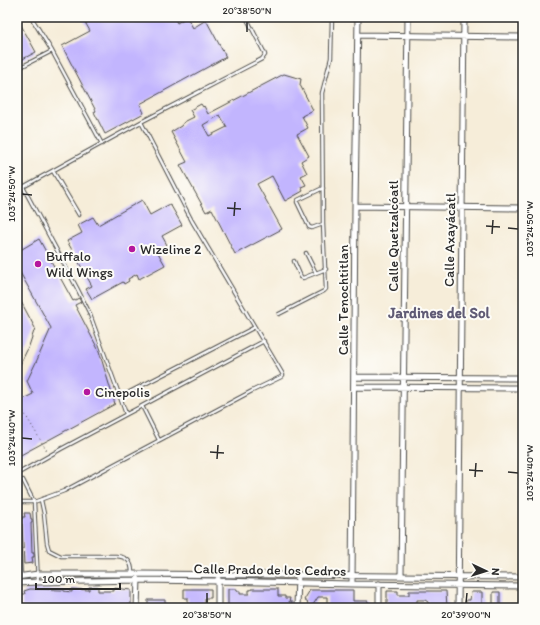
<svg xmlns="http://www.w3.org/2000/svg" width="540" height="625" font-family="Itim,sans-serif">
  <rect width="100%" height="100%" fill="#fdfcf7"/>
  <filter id="ink" filterUnits="userSpaceOnUse"><feTurbulence type="fractalNoise" baseFrequency=".025" numOctaves="2"/><feDisplacementMap in="SourceGraphic" scale="8" xChannelSelector="R" yChannelSelector="G"/><feConvolveMatrix kernelMatrix="1 2 1 2 8 2 1 2 1" color-interpolation-filters="sRGB"/></filter>
  <filter id="wash" filterUnits="userSpaceOnUse"><feTurbulence type="fractalNoise" baseFrequency=".012" numOctaves="4" result="noise"/><feDisplacementMap in="SourceGraphic" scale="16" xChannelSelector="R" yChannelSelector="G"/><feGaussianBlur stdDeviation="0.9" result="paint"/><feColorMatrix in="noise" values="0 0 0 0 0 0 0 0 0 0 0 0 0 0 0 0 0 1.4 0 .05"/><feComposite in="paint" operator="in"/></filter>
  <g filter="url(#wash)">
    <rect width="100%" height="100%" fill="#f6edd9"/>
    <g id="blocks">
      <path fill="#c2b5fe" fill-rule="evenodd" d="M82,17H174L177,23L187,17L193,28L206,20L226,57L140,104L144,113L105,134L94,112L96,111L62,46L90,31Z
        M17,18L36,52L17,62Z
        M284,74L301,79L300,85L313,110L302,116L308,128L297,134L309,156L301,161L307,173L301,176L306,185L301,187L303,191L285,201L272,176L257,184L282,229L235,254L212,209L206,212L180,165L187,162L171,132L181,126L184,122L194,117L190,110L201,104L203,107L204,106L208,114ZM220,115L227,127L209,136L203,125Z
        M142,200L150,215L170,204L182,225L162,236L167,245L157,251L165,265L139,279L137,274L128,279L129,281L124,284L123,282L92,299L86,289L92,286L67,241L82,233L78,225L93,217L98,225Z
        M39,239L73,301L79,298L81,302L75,305L99,351L115,404L17,457V402L33,394L27,381L37,360L51,328L17,267V252Z
        M17,294L35,328L29,346L17,371Z
        M24,513H30L31,519H32V523H31L32,553H34V557H32L33,563L24,564L22,524H21V519H22V517H25Z
        M89,587H98V591H114V588L131,590V605H128V608H36L22,607V594H25L24,591L30,589L64,590V591L72,592V589L89,590Z
        M184,589H211V598H205V608H188V598H184Z
        M228,589H237V591H240V594H249V590H251V589H278V596H285V598H290L289,602H292V608H279V606H257V608H249V605H240V607L236,608H228Z
        M310,590H353V601H368V608H354V606H342V608H327V597H318L313,605L320,608H309L306,606L308,603L304,600Z
        M387,591H398V595H409V591H446L447,608H428V602L425,600H417V604H411V608H387Z
        M471,592H482V608H466V600H470Z
        M493,592H500V608H493Z
        M148,600H165V603H167V608H148Z"/>
    </g>
  </g>
  <g filter="url(#ink)">
    <use href="#blocks" fill-opacity="0" stroke="#494845" stroke-width="1"/>
    <g fill="none" stroke-linecap="round" stroke-linejoin="round">
      <defs>
        <path id="lane" d="M31,17L52,51L102,144
          M246,17L264,52L265,55L262,59L141,122L23,187L77,288L89,312L120,397L255,327
          M17,69L52,51
          M53,171L79,215
          M17,175L23,187
          M323,188L298,200L297,202L309,227L312,228L323,224
          M306,253L316,273
          M294,261L301,277L303,278L326,269
          M279,314L324,291L326,289L323,224L322,93L331,58L332,17
          M120,397L126,414
          M142,406L159,440
          M17,474L61,449L264,341
          M23,480L34,502L38,582
          M41,500L44,514L47,543L49,550L61,556H116C127,557 132,561 132,573
          M17,502H34L64,491L252,391L281,377L283,375L282,373L192,221L141,122
          M18,519L21,576"/>
        <path id="street" d="M358,35L523,37
          M355,206L523,208
          M354,377L523,378
          M354,387L523,388
          M401,576L408,17
          M17,577L38,574H138L523,577
          M17,583L38,582L138,580L218,581L352,584L523,586
          M352,584L355,206L358,17
          M137,608L138,579
          M218,608V579
          M297,608L298,574
          M379,608V584
          M458,608L464,17"/>
      </defs>
      <use href="#lane" stroke="#494845" stroke-width="4.5"/>
      <use href="#street" stroke="#494845" stroke-width="7"/>
      <path stroke="#494845" stroke-width="1" stroke-dasharray="1 3" stroke-linecap="butt" d="M17,401L47,451"/>
      <use href="#lane" stroke="#fff" stroke-width="2.5"/>
      <use href="#street" stroke="#fff" stroke-width="5"/>
    </g>
  </g>
  <path fill="none" stroke="#2b2b2b" stroke-width="1.5" d="M247,32V22M22,194L32,195M227,208L241,209M234,216L235,202M486,226L500,227M508,228L518,229M492,234L493,220M22,438L32,439M210,452L224,453M217,459L218,445M469,470L483,471M508,472L518,473M475,477L476,463M207,603V593M466,603L467,593"/>
  <g fill="#b5179e" stroke="#fdfcf7" stroke-width="1.5">
    <circle cx="132" cy="249" r="4"/>
    <circle cx="38" cy="264" r="4"/>
    <circle cx="87" cy="392" r="4"/>
  </g>
  <g text-anchor="middle" dominant-baseline="central" stroke-width="4" stroke-linejoin="round" paint-order="stroke">
    <g font-size="14" fill="#2b2b2b" stroke="#fdfcf7">
      <text transform="translate(393 236) rotate(-90)">Calle Quetzalcóatl</text>
      <text transform="translate(450 240) rotate(-89)">Calle Axayácatl</text>
      <text transform="translate(343 300) rotate(-90)">Calle Tenochtitlan</text>
      <text transform="translate(270 570) rotate(1)">Calle Prado de los Cedros</text>
    </g>
    <g font-size="14" fill="#2b2b2b" stroke="#fdfcf7" text-anchor="start">
      <text x="140" y="249">Wizeline 2</text>
      <text x="46" y="256">Buffalo<tspan x="46" dy="16">Wild Wings</tspan></text>
      <text x="95" y="392">Cinepolis</text>
    </g>
    <g font-size="15" font-weight="bold" fill="#605b75" stroke="#fdfcf7">
      <text x="439" y="313">Jardines del Sol</text>
    </g>
  </g>
  <rect width="540" height="625" fill="none" stroke="#fdfcf7" stroke-width="44"/>
  <g transform="translate(486 571) rotate(94)" stroke="#fdfcf7" stroke-width="3" paint-order="stroke">
  <path d="M0-3L7 15L0 10L-7 15Z" fill="#2b2b2b"/>
  <text y="-6" font-size="11" font-weight="bold" text-anchor="middle" fill="#2b2b2b">N</text>
  </g>
  <path d="M36 583v6h84v-6" fill="none" stroke="#2b2b2b" stroke-width="2"/>
  <text x="42" y="583" font-size="12" fill="#2b2b2b" stroke="#fdfcf7" stroke-width="3" paint-order="stroke">100 m</text>
  <rect x="22" y="22" width="496" height="581" fill="none" stroke="#2b2b2b" stroke-width="1.5"/>
  <g font-size="10" text-anchor="middle" fill="#2b2b2b">
    <text x="247" y="14">20°38'50"N</text>
    <text transform="translate(11 194) rotate(-90)" y="4">103°24'50"W</text>
    <text transform="translate(529 229) rotate(-90)" y="4">103°24'50"W</text>
    <text transform="translate(11 438) rotate(-90)" y="4">103°24'40"W</text>
    <text transform="translate(529 473) rotate(-90)" y="4">103°24'40"W</text>
    <text x="207" y="618">20°38'50"N</text>
    <text x="466" y="618">20°39'00"N</text>
  </g>
</svg>
